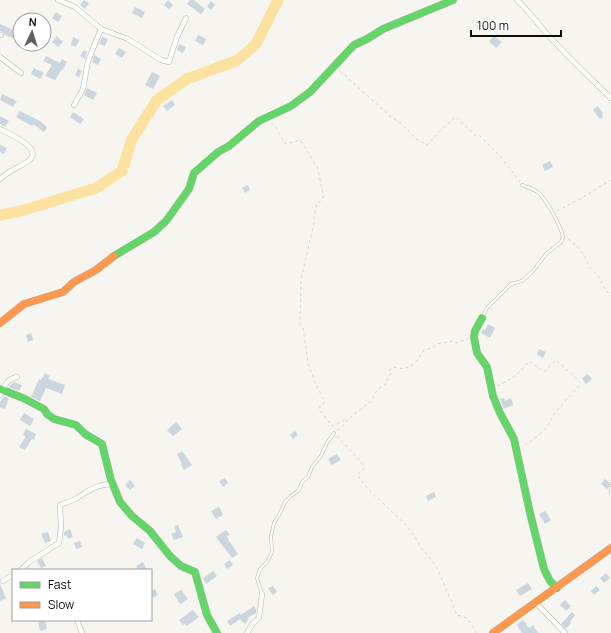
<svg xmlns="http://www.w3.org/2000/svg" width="611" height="633" font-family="Manrope,sans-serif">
  <rect width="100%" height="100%" fill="#f6f5f0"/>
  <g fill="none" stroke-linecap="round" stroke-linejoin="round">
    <path stroke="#fce2a1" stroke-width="11" d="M0,215L21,211L96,188L122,171L132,139L157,100L187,79L238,60L256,44L278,0"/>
  </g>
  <path fill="#ccd6de" d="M84,0L89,3L85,9L80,5Z
    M168,0L173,5L169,9L164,5Z
    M190,0H194L205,9L201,14L187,4Z
    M211,1L215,5L211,10L207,7Z
    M135,7L145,12L142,18L132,13Z
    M56,12L62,16L58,22L52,18Z
    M486,18L490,23L480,31L476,26Z
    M0,24L20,33L18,40L5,35L3,32L0,31Z
    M198,35L206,39L203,45L195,41Z
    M57,36L63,42L58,47L52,42Z
    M494,36L502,42L496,48L489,41Z
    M73,37L79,40L76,47L71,45Z
    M102,37L108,39L105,46L99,44Z
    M179,44L186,47L183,53L177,50Z
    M119,48L126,52L122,58L115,54Z
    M84,50L87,52L85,59L80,56Z
    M94,55L101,59L98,65L92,62Z
    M46,56L60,63L62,59L67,62L63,70L62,69L55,80L45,76L52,65L43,61Z
    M34,68L44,73L40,79L31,74Z
    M78,69L82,71L79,77L75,75Z
    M152,72L160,76L153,89L145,85Z
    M87,88L97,93L93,100L84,95Z
    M2,94L17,101L13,107L0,100Z
    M172,100L175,105L167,111L163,106Z
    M598,106L603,113L602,114L603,117L600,119L593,110Z
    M20,111L40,121L47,127L44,132L33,124L32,126L16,117Z
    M73,112L84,119L80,124L70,117Z
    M0,116L9,121L5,127L0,124Z
    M0,145L7,148L4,154L0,152Z
    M550,161L553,167L545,171L542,165Z
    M248,185L250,190L245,193L242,188Z
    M488,324L495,328L490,338L481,333L483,329L485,330Z
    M31,333L33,340L28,342L26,335Z
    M539,349L546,352L543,358L537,354Z
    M45,373L50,376L48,379L65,385L62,394L46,388L40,401L31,397L39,379L41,380Z
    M588,374L592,379L586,384L582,378Z
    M14,382L22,385L19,391L8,387Z
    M4,396L9,398L5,409L0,407V402Z
    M504,398L505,401L511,398L513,405L504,409L500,399Z
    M24,413L34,419L30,426L20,420Z
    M176,422L182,429L173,436L167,430Z
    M26,429L36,434L34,440L32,439L25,450L19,447L25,438V436L23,435Z
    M295,431L298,435L293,439L290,435Z
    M182,451L192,465L184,470L181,465L182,464L177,454Z
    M337,454L341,460L332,465L328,459Z
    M225,478L228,483L223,487L219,481Z
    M605,479L611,484L607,489L601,484Z
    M130,480L135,486L130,490L125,485Z
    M434,492L436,497L428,501L426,496Z
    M219,507L223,515L216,519L211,511Z
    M545,511L551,520L545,524L539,514Z
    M178,525L183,537L174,540L171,534L176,532L174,526Z
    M70,529L73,537L68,539L66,535L64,536V532Z
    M226,530L230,535L227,536L229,541L238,554L232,558L216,537Z
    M48,532L51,541L45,543L41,534Z
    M137,538L145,543L142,549L133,544Z
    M80,541L82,547L76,549L74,543Z
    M42,558L46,566L41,568L37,561Z
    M230,560L233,565L227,569L224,564Z
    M143,562L147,570H138L136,566Z
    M213,571L217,576L206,584L203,578Z
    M606,573L610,578L604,583L600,578Z
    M528,583L532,589L520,596L516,590Z
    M0,584L6,598L0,601Z
    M273,586L277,592L273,595L268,588Z
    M596,586L600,590L594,595L591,591Z
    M155,589L158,595L153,598L151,591Z
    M181,590L188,599L180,604L174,594Z
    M565,600L571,606L566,611L560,605Z
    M254,606L256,609V613L247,618L248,620L245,624L240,619L230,626L227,621L240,613L241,615Z
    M193,610L199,617L187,626L185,624L183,625L179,620Z
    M572,612L575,615L570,622L571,623L566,629L561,624Z
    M45,620L47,629L40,631L38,622Z
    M523,620L529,628L533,625L538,633H522L517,625Z"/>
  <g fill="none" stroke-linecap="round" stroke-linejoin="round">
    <defs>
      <path id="lane" d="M482,318L487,308L511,284L522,281L533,271L546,254L561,242L563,237C561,226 547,201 539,193C534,189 528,187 522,185
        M611,488V493
        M262,594L257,578L260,569L267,562L272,552L271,536L274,523L280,513L285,502L291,496L299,490L302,482L308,477L312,467L321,456L327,443L334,433"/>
      <path id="street" d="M58,0L75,7L101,29L128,39L161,60L169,62L177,37L186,18
        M517,0C529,11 537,23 548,35C568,57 589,77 611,98
        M0,35H1
        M0,57L21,73
        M74,105L83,89L88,61L101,29
        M0,129C9,134 47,149 27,162C17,168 8,171 0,179
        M0,395C4,386 7,379 17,377
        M21,570L29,562L59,543L61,528L60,505C65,503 70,502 75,499C89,491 96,484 113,484
        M3,581L13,575
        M536,603L565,633
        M77,620L82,633
        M247,633L253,623L259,618L262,594"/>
      <path id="fast" d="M114,256L154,232L166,221L189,189L194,173L218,152L229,146L259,121L291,106L310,92L354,45L367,39L383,29L453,0
        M482,318L475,331L474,337L477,353L487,367L493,396L500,413L514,439L530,513L544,569L550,581L557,588
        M0,389L23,398L44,409L47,414L54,419L76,425L85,434L102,444L111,480L120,502L132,516L150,531L170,556L181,566L195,572L207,615L217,633"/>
      <path id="slow" d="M0,323L24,304L63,292L74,282L96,270L114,256
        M493,633L611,548"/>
    </defs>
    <use href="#lane" stroke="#b3b2af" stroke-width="3.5"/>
    <use href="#street" stroke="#b3b2af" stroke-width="5.5"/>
    <use href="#fast" stroke="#b3b2af" stroke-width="8"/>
    <use href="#slow" stroke="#b3b2af" stroke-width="8"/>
    <path stroke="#d7d6d5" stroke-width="1" stroke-dasharray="3 3" stroke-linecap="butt" d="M340,71L390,116L403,125L416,139L427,145L442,129L456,117L476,136L479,135L500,156L520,182
      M271,123L276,127L280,136L286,144L300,140C305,147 309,154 313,161C315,164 317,166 318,169C319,174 320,180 321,185C322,193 327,198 317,203L314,218V223L301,279L300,324L303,328L308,363L316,385L325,402L321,405L319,409L332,426L347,419
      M557,211L582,198L611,180
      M568,239L577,246L584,255L590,268L599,277L603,286L611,296
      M497,386C511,380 520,373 529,361L544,372L556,360L576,378L581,384C572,393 563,403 556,412C552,416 551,421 548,425C542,434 531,441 522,447
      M337,430L341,428L348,419L371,401L378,389L387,383V380L391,374L389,371L393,367C410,372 416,363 424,350L432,348L437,344L453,341L456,343L468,339
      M337,436L362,463L364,469L357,475L368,489L407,526L415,537L421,548L428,555L437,568L457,615L467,618L477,633"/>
    <use href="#lane" stroke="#fefefd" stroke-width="2.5"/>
    <use href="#street" stroke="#fefefd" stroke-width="4.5"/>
    <use href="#fast" stroke="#63d668" stroke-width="7"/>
    <use href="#slow" stroke="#ff974d" stroke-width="7"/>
  </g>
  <rect x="12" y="569" width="140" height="52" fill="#ffffff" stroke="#9f9f9d"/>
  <rect x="20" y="582" width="20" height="6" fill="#63d668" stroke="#9f9f9d"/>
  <text x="48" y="589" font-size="12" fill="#0f0e0b">Fast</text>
  <rect x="20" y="602" width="20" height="6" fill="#ff974d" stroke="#9f9f9d"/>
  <text x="48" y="609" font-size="12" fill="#0f0e0b">Slow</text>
  <g transform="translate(32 32) rotate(4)"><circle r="19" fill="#ffffff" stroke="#9f9f9d"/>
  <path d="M0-3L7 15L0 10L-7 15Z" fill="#605f5b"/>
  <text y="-6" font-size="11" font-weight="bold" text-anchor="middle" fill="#0f0e0b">N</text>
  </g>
  <path d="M471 30v6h90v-6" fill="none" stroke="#0f0e0b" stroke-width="2"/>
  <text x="477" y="30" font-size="12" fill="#0f0e0b" stroke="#ffffff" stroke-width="3" paint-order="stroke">100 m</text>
</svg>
